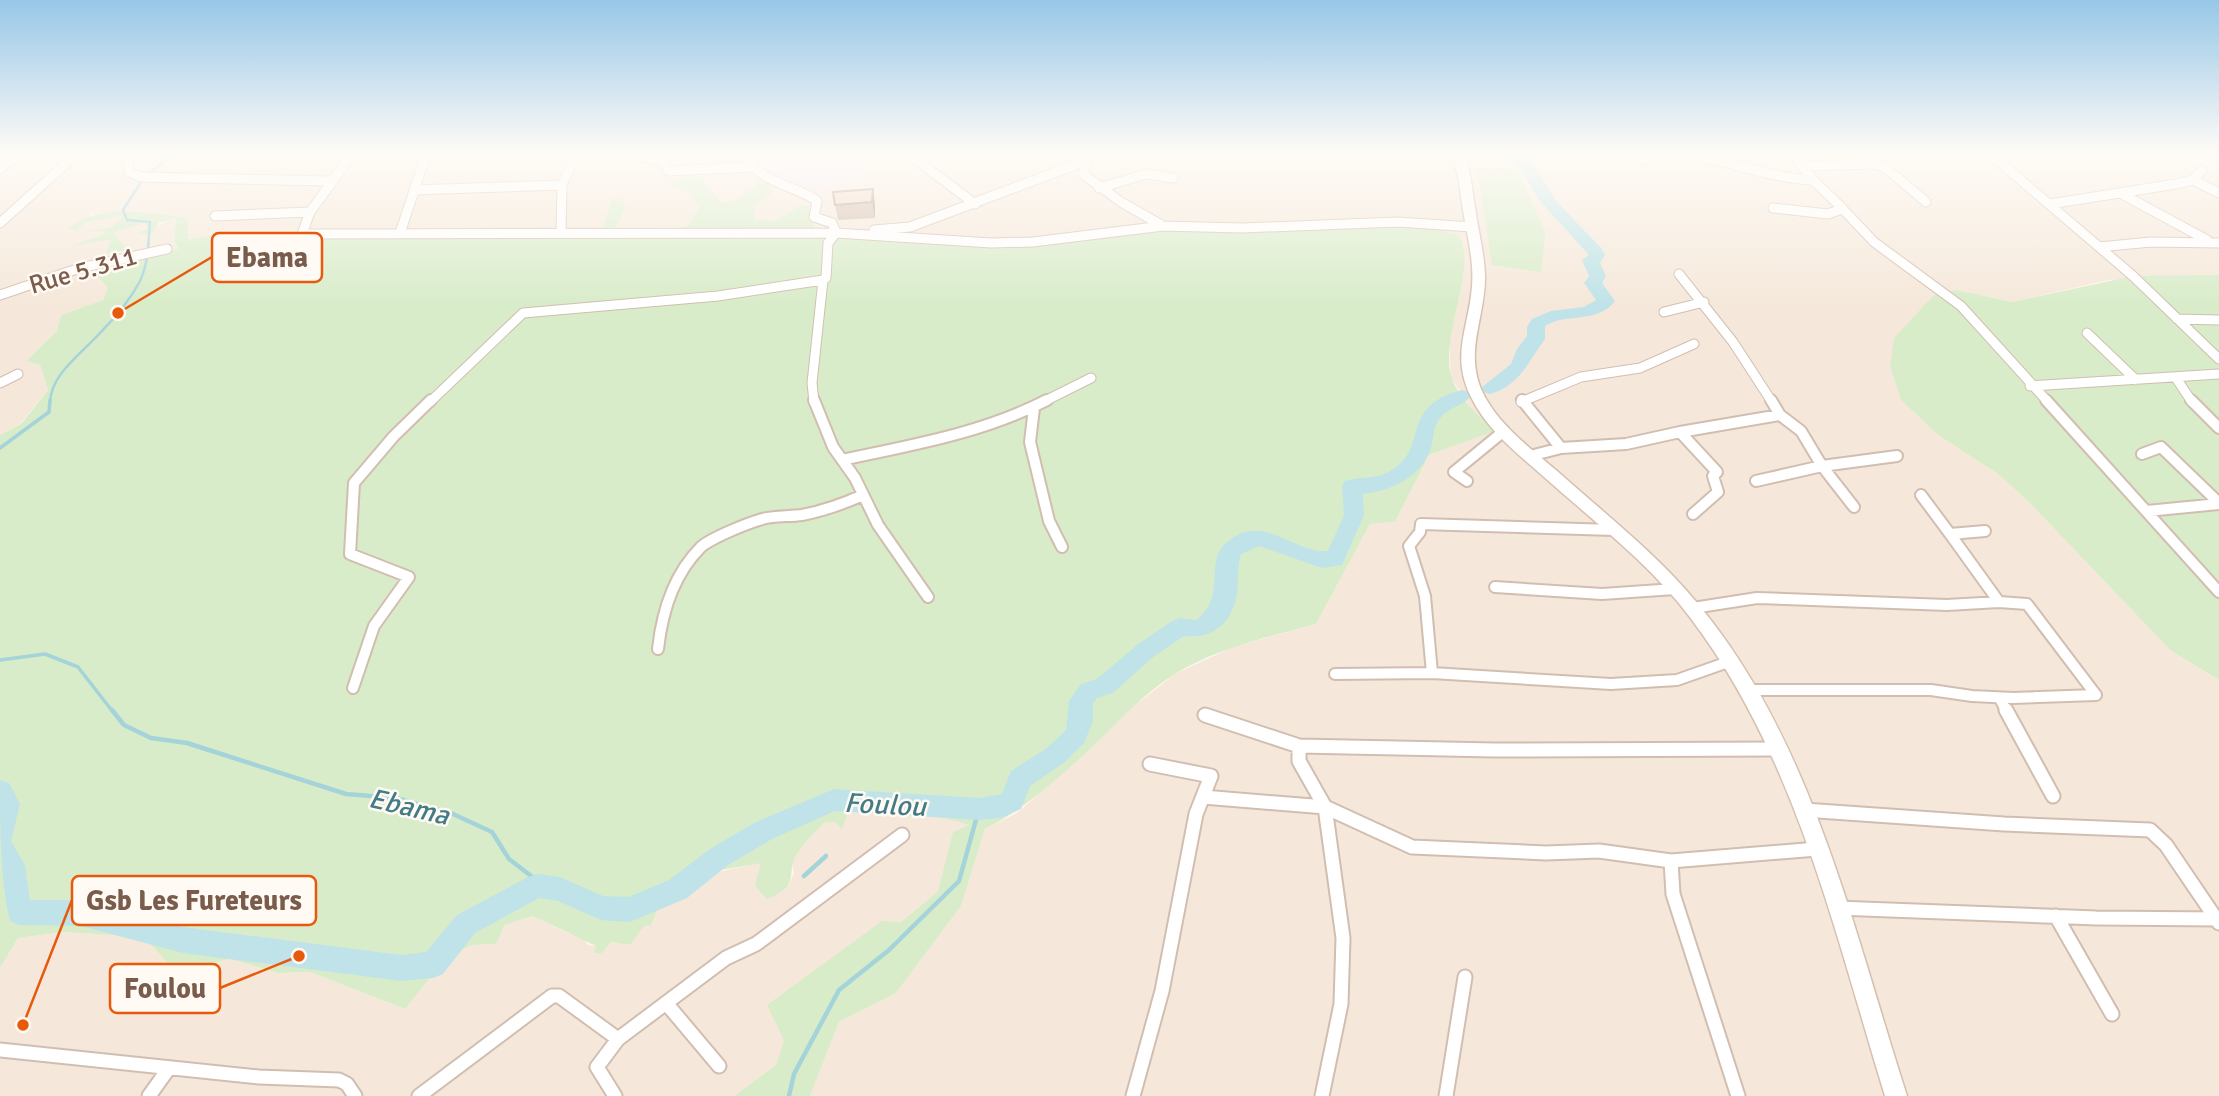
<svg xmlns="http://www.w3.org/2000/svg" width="2219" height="1096" font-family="Signika,sans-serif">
  <rect width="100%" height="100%" fill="#fdf6ec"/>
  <path fill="#f5e8da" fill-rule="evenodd" d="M0,152H125L124,170L138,169L133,167L135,158L142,152H159L158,156L193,155L195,152H2219L2196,160L2219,174V275L2108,280L2012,302L1957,290L1890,367L1901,400L1938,435L1998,474L2028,501L2170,650L2219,680V1096H810L839,1022L896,993L961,906L985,829L1017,813L1088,751L1124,714L1175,674L1233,647L1316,624L1370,524L1395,522L1429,455L1494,431L1470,407L1451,377L1449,342L1462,285L1038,243L815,230L799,206L776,222L753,220L754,205L773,195L756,184L739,201L722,204L700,177L692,194L699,207L690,224L675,231L614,228L612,201L603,228L595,230L466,238L215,235L187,239L176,217L174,241L178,250L121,259L103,300L61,315L57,331L26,361L40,365L48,390L21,423L0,435ZM121,212L175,217H176L138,234L149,227L145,223L114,233L122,253L106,254L112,240L78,244L106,234V231H96L111,227L121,218L119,215H111L85,224L90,214Z
    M850,807L893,808L909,817L925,813L970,825L946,866L938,891L901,922L784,1040L776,1065L734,1096H0V968L18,938L64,932L144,937L175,971L230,959L278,973L310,972L405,1009L448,956L472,945L496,944L505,925L534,916L567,933L582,937L588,945L597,946L594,953H602L611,942L630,945L644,925H651L657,911L701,876L762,862L778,895L789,884L794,873L792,863L798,851L824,823L835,822L841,828Z"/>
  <path fill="#f3e8fa" d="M781,152H859L866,177L800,190L755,173Z"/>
  <path fill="#d8ecc9" d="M1477,168L1518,169L1545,232L1541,272L1492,265Z
    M688,173L700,177L722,203C746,200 744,191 762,181L769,182L773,195L754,205V220L776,221L799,206H808L815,230L1038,243L1166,230L1416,225L1458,235C1479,266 1440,335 1451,375C1457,397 1479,416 1495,431L1429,455L1395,522L1370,524L1316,624C1269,637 1217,648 1175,674C1141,695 1116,725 1087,752C1055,781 1024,809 985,829L961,906L896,993L839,1022L810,1096H734L776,1065L784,1040L767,1005L882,921L901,922L938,891L953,832L969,825L925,813L909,817L893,808L850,807L842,829L835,822L824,823C816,832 805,842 798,852C784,872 803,886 767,899L755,886L761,863L703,873L657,911L651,925L644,926L630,945L611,942L602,953H594L596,946L533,916L505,925L496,944L472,945L448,956L405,1009L310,972L278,973L230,959L175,971L144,937L64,932L18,938L0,968V435L22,423L48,390L40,365L26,361L57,331L61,315L103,300L108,288L96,274C116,253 152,256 178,249L174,241L176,218L158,223L153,234H136L148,228L145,223L114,233L127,250L106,254L111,240L74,245L105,234L106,231L87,232L111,227L121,218L120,215L85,223L77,230L68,229C98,201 150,214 188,218V239L215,235L466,238L595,230L603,228L612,200L621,199L626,207L615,228L675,231L690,224L699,207L691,194L670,184Z
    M2219,275V680L2170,650L2028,501L1998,474L1938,435L1901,400L1890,367L1894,338L1934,295L1957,290L2012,302L2133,276Z"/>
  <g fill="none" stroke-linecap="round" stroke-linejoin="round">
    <path stroke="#a5d3da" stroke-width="2.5" d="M148,174L177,152
      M50,402C51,374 82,353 100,333C115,318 130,300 140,281C149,262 148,242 150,222L127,220L123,210L143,179"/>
    <path stroke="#a5d3da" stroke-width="3.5" d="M0,448L49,412L50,400
      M0,660L45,654L78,667L113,712"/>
    <path stroke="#a5d3da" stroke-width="4.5" d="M112,710L124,725L151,738L187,743L346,794L396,798L453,814L492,832L509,859L535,879L537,886
      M804,876L826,856
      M789,1096L794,1074L839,990L889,950L959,881L979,809"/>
    <path fill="#bfe3e8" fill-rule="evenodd" d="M1514,152H1529L1528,155L1556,201L1601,248L1605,255L1600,263L1606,276L1602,283L1615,301C1596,325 1567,312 1545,326V339C1529,360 1520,386 1490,394L1483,392L1481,388L1511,364L1517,349L1527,336V327L1532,319L1551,311L1584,307L1596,300L1584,283L1589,276L1582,260L1589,255L1540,201L1512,155Z
      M1462,390L1469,392L1471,396C1465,405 1449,407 1441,417C1431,428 1435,441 1429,453C1418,479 1389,491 1363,494L1364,515L1342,565L1322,568L1259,546L1241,554C1236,570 1240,588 1235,603C1227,628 1208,639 1184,636L1153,657L1113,693L1097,698L1093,704V721L1084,743L1065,762L1030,786L1021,809L1001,818L979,820L835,811L772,839L728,865L687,898L630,922L601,920L558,901L539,898L475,933L443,974L433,978L401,981L183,953L81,926L19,925L10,921C0,880 0,824 0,780L9,783L20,804L11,841L25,865L30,900H81L183,927L401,955L426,952L457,915L528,877L537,874L560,877L603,896L629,897L669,880L710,849L754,823L834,789L979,798L1002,794L1011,771L1047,748L1066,730L1069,701L1081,684L1097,679L1137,645L1172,621L1180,618L1196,620C1227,599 1204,562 1226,543C1262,510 1293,554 1328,551L1344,515L1342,486L1345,481C1361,476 1376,480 1392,470C1430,446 1398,407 1462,390Z"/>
    <defs>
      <path id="street-far2" d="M127,152L129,172L140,177L331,181
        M354,152L310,212L302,234L836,233L991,243L1033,242L1163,226L1242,228L1398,222L1472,227
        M519,152L534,156L576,155
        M632,152L629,155L662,160L669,171L752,167
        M750,152C750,182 797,185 817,201L814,217L832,223L836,233
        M906,152L975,204
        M1988,152L2133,276L2219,359
        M427,153L454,152
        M1088,160L1083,174L1121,202L1163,226
        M1642,160C1650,158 1660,153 1668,153C1718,155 1764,178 1813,180
        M1803,166L1874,164L1886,168L1926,202
        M0,169L22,152
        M2193,180L2219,193
        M1099,188L1146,174L1173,178
        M414,190L562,185
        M2120,193L2207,240
        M2050,204L2176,184L2193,180L2202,170
        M1839,205L1874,242L1961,306L2048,402
        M1773,208L1828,214L1839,210V205L1813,180L1792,152
        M215,216L310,212
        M0,223L79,152
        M874,230L910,227L1088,160
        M400,233L427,152
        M561,233L562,185L577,152
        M2099,247L2151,242L2219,243
        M1679,274L1733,342L1772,402
        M0,295L80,268L167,249
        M1664,312L1704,302
        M2177,319L2219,320
        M2087,333L2136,380
        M2176,378L2192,402
        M0,383L18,374
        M2030,386L2219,374
        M430,402L523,313L718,296L823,280
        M814,402L812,383L823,280L826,278L828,243L836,233
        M1043,402L1091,378
        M1521,402L1581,377L1640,368L1694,344"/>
      <path id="street-far1" d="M814,400L833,447L855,478L878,525L928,597
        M1522,400L1561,448
        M2046,400L2219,592
        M2191,400L2219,428
        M1034,408L1030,442L1049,521L1062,547
        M1780,415L1801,431L1822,466L1854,507
        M1680,432L1780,415L1771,400
        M2142,454L2161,447L2219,503
        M1530,456L1561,448L1626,444L1680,432L1717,472L1713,476L1718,492L1693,514
        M842,460C912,445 983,433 1047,400
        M1467,481L1454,472L1504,431
        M1756,481L1822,466L1897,456
        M1921,495L1950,534
        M2147,511L2219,504
        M1985,531L1950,534L1999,602
        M1495,587L1602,594L1675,589
        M1693,608L1757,598L1947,605L1999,602L2027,604L2096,695
        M658,649C662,612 674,574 701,547C711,538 746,524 759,520C772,515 788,517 802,515C823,511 843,504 863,495
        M1432,673L1425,596L1409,546L1420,532L1421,524L1614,530
        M1335,674L1432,673L1611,684L1677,680L1731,661
        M353,688L374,626L409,577L350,554L354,483L394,436L431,400
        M1750,690H1931L1972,696L2013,698L2096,695
        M2000,699L2007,712"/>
      <path id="street" d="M2006,710L2053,796
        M1205,715L1299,746L1494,750L1778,749
        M1299,746V761L1325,807L1343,938L1341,1004L1322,1096
        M1203,797L1325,807L1412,847L1546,853L1599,851L1671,861L1817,849
        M1804,810L2004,824L2150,830L2166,845L2219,923
        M1671,861L1673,894L1738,1096
        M1837,908L2096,918L2219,919
        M2056,916L2112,1014
        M666,1003L719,1066
        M0,1050L259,1077L339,1080L347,1084L355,1096
        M149,1096L169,1068
        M419,1096L552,996H559L618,1039
        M615,1096L597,1067L618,1039L726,958L756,944L902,835
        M1133,1096L1162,991L1196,814L1211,776L1150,764
        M1446,1096L1465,977"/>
      <path id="secondary" d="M1450,152H1462L1468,166C1472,182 1473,198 1476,214C1479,235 1485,256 1485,278C1485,317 1465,350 1481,389C1496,423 1529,447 1557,471C1605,514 1657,554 1698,604C1813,742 1853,929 1907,1096H1885C1834,931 1796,756 1689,616C1649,563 1593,521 1544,477C1517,453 1487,430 1471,397C1450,355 1469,328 1472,286C1474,262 1468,239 1464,216C1460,194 1460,173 1450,152Z"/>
    </defs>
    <use href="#street-far2" stroke="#d1beb0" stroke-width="11"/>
    <use href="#street-far1" stroke="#d1beb0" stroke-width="14"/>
    <use href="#street" stroke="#d1beb0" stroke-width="17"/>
    <use href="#secondary" stroke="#d6c0b0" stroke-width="3"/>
    <use href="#street-far2" stroke="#fff" stroke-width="9"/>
    <use href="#street-far1" stroke="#fff" stroke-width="10"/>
    <use href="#street" stroke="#fff" stroke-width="13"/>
    <use href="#secondary" fill="#fff" fill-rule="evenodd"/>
  </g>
  <path fill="#d1b7a8" d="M873,189L875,205V218L838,220L833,192Z"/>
  <path fill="#aa9588" d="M873,189L875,205V218L872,202Z"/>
  <path fill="#f3d5c3" stroke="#aa9588" stroke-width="2" d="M873,189L872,202L835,205L833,192Z"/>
  <linearGradient id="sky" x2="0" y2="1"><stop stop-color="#97c7e8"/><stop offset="0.5" stop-color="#fefbf6"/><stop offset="1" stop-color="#fefbf6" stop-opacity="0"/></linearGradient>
  <rect width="2219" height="306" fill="url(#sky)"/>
  <g text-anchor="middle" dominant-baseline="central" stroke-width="5" stroke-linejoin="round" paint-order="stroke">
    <g font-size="26" fill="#7a5c4d" stroke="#fffaf3">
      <text transform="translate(83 271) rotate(-16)">Rue 5.311</text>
    </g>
    <g font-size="28" font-style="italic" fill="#437c86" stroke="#fffaf3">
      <text transform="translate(885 805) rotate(3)">Foulou</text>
      <text transform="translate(409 807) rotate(13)">Ebama</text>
    </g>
  </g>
  <path fill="none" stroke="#e8590c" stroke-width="2.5" d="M118 313L212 257M23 1025L72 900M299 956L220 988"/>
  <g fill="#e8590c" stroke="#fffaf3" stroke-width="2.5">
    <circle cx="118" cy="313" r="7"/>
    <circle cx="23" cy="1025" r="7"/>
    <circle cx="299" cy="956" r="7"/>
  </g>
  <g fill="#fffaf3" stroke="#e8590c" stroke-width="2.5">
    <rect x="212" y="233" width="110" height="49" rx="7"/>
    <rect x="72" y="876" width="244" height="49" rx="7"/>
    <rect x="110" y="964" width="110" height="49" rx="7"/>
  </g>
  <g font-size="28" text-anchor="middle" font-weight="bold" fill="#7a5c4d">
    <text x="267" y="267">Ebama</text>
    <text x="194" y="910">Gsb Les Fureteurs</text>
    <text x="165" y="998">Foulou</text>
  </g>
</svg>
